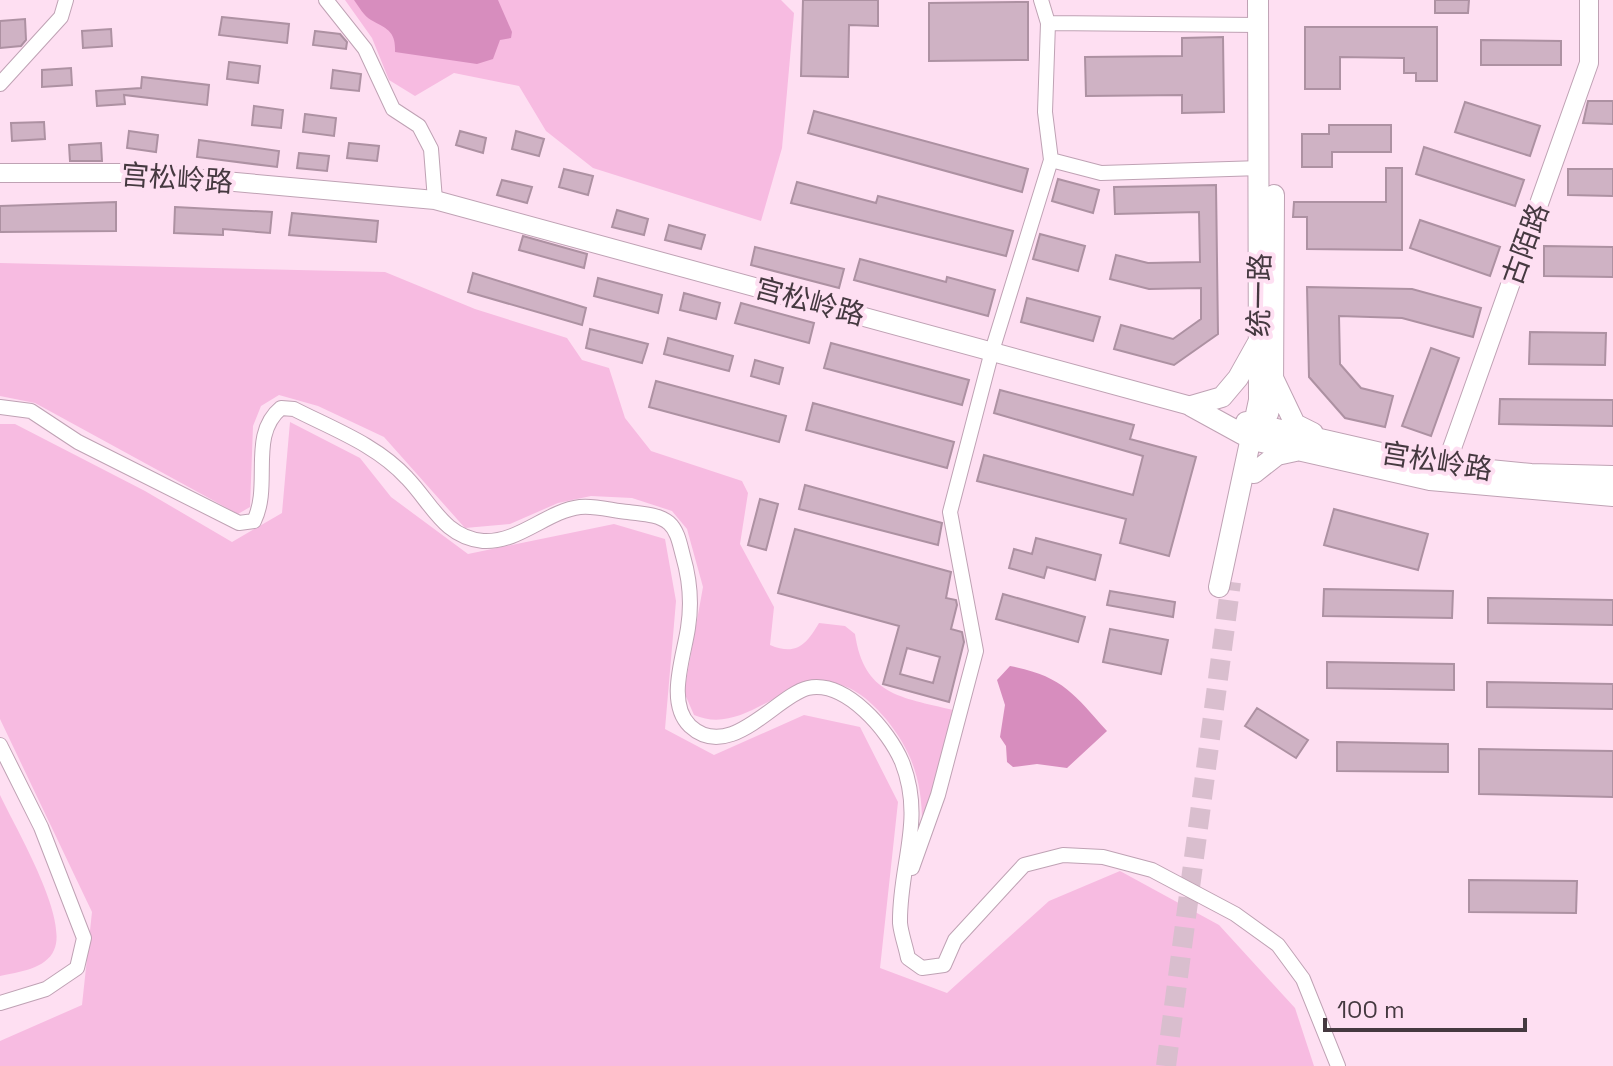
<svg xmlns="http://www.w3.org/2000/svg" width="1613" height="1066" font-family="'Space Grotesk','Noto Sans SC',sans-serif">
  <rect width="100%" height="100%" fill="#fedff2"/>
  <path fill="#f7bbe1" d="M345,0H781L794,13L782,148L761,221L593,168L546,131L519,86L454,73L415,96L389,80L372,38Z
    M0,263L385,272L475,309L567,338L582,360L609,368L625,418L651,451L742,481L748,493L740,544L774,607L770,645C796,656 806,645 819,623L845,626L855,634C864,695 900,697 953,710L922,832C923,786 915,755 886,719C808,625 761,744 694,715L684,692L703,587L687,529L672,511L632,498L591,496L558,503L510,524L465,528L384,437L318,406L279,395L261,406L253,426L250,507L238,514L35,403L0,396Z
    M290,422L360,458L391,497L468,554L614,524L665,539L676,601L665,729L714,755L804,715L860,727L898,802L880,968L947,993L1049,901L1120,871L1219,925L1295,1008L1314,1066H0V1041L82,1005L92,912L0,719V424H15L145,491L232,542L282,513Z
    M0,795C15,827 69,918 54,950C46,969 18,972 0,976Z"/>
  <path fill="#d78dbe" d="M354,0H498L512,32L511,38L500,40L493,59L477,64L395,52C396,31 387,29 371,20C364,16 359,7 354,0Z
    M1010,666C1062,676 1073,693 1107,731L1067,768L1037,764L1013,767L1007,762L1006,746L1000,737L1005,705L997,680Z"/>
  <path fill="#cfb2c4" stroke="#ad91a2" stroke-width="2" fill-rule="evenodd" d="M803,0H878V26L849,25L848,77L801,76Z
    M1435,0H1469L1468,13H1435Z
    M1028,2V60L929,61V3Z
    M222,17L289,24L287,43L219,35Z
    M25,19L26,40L21,46L0,48V21Z
    M1305,27H1437V81H1416V73H1404V58L1340,57V89H1305Z
    M111,29L112,46L83,48L82,31Z
    M315,31L340,34L347,42L346,49L313,45Z
    M1223,37L1224,112L1182,113V95L1086,96L1085,57L1182,56V38Z
    M1481,40L1561,41V65H1481Z
    M229,62L260,66L258,83L227,79Z
    M71,68L72,85L42,87V70Z
    M333,70L361,74L359,91L331,88Z
    M142,77L209,85L207,105L124,95L125,104L97,106L96,91L141,88Z
    M1588,101H1613V124L1583,123Z
    M1465,102L1540,126L1530,156L1455,132Z
    M254,106L283,110L281,128L252,125Z
    M814,111L1028,169L1022,192L808,133Z
    M305,114L336,118L334,136L303,132Z
    M44,122L45,139L12,141L11,123Z
    M1329,125H1391V152H1332V167H1302V134H1329Z
    M129,131L158,135L156,152L127,148Z
    M460,131L486,138L483,153L456,145Z
    M516,131L544,139L539,156L512,149Z
    M199,140L279,151L277,167L197,157Z
    M101,143L102,161H70L69,145Z
    M349,143L379,146L377,161L347,158Z
    M1424,147L1524,180L1515,206L1416,174Z
    M299,153L329,156L327,171L297,168Z
    M1386,168H1402V250L1307,249V217H1293L1294,202H1386Z
    M564,169L593,176L588,195L559,187Z
    M1568,169H1613V196L1568,195Z
    M1058,179L1099,190L1093,213L1052,201Z
    M502,180L532,187L527,203L497,195Z
    M797,182L876,203L878,196L1013,231L1006,256L791,203Z
    M1216,185L1218,334L1174,365L1114,349L1121,325L1173,339L1201,319V288L1149,289L1110,279L1116,255L1148,263L1200,262L1199,212L1115,214L1114,187Z
    M116,202V231L0,232V206Z
    M175,207L272,212L270,233L223,229V235L174,233Z
    M617,210L648,219L644,235L612,227Z
    M292,213L378,221L376,242L289,235Z
    M1420,220L1500,247L1490,276L1410,248Z
    M669,225L705,235L701,249L665,240Z
    M1040,234L1085,246L1078,271L1033,259Z
    M523,236L587,254L584,268L519,250Z
    M1544,246L1613,247V277L1544,276Z
    M755,247L844,269L839,288L751,265Z
    M860,259L946,282L947,277L995,290L988,316L854,280Z
    M473,273L586,308L582,325L468,292Z
    M598,278L662,295L658,313L594,296Z
    M1307,287L1412,289L1481,308L1473,337L1402,318L1339,316L1340,364L1361,388L1393,396L1385,427L1345,418L1309,377Z
    M684,293L720,303L716,319L680,310Z
    M1027,298L1100,317L1093,341L1021,322Z
    M741,303L814,323L809,343L735,323Z
    M590,329L648,344L642,363L586,348Z
    M1530,332L1606,333L1605,365L1529,364Z
    M668,338L733,356L729,371L664,354Z
    M831,343L969,380L962,405L824,368Z
    M1431,348L1459,358L1431,436L1402,426Z
    M755,360L783,368L779,384L751,376Z
    M656,381L786,416L779,442L649,407Z
    M1000,390L1134,425L1130,439L1196,457L1169,556L1120,543L1126,519L977,481L984,455L1133,495L1143,456L994,413Z
    M1500,399L1613,400V426L1499,424Z
    M813,403L954,442L947,468L806,430Z
    M805,485L942,523L938,545L799,509Z
    M760,499L778,504L766,550L748,545Z
    M1334,509L1428,534L1418,570L1324,545Z
    M795,529L951,572L946,598L956,600L957,605L951,629L962,632L964,642L949,702L883,684L899,626L778,593ZM907,648L940,657L933,683L900,674Z
    M1036,538L1101,555L1095,580L1047,567L1044,578L1009,568L1014,549L1032,554Z
    M1324,589L1453,591L1452,618L1323,616Z
    M1110,591L1175,602L1173,617L1107,605Z
    M1003,594L1085,617L1078,642L996,619Z
    M1488,598L1613,600V625L1488,623Z
    M1110,629L1168,640L1161,674L1103,662Z
    M1327,662L1454,664V690L1327,688Z
    M1487,682L1613,684V709L1487,707Z
    M1257,708L1308,740L1296,758L1245,726Z
    M1337,742L1448,744V772L1337,771Z
    M1479,749L1613,751V797L1479,794Z
    M1469,880L1577,881L1576,913L1469,912Z"/>
  <g fill="none" stroke-linecap="round" stroke-linejoin="round">
    <path stroke="#d9bece" stroke-width="20" stroke-dasharray="20 10" stroke-linecap="butt" d="M1166,1066L1231,582"/>
    <defs>
      <path id="minor" d="M326,0L365,49L393,109L419,126L431,149L435,200
        M1048,23L1258,25
        M0,84L61,17L66,0
        M1051,160L1101,173L1261,168
        M0,407L31,411L78,442L239,523L254,521C272,485 248,435 281,408L294,409C333,429 377,445 407,478C432,504 444,537 483,541C519,543 547,511 580,507C594,505 614,511 628,512C641,514 658,514 669,523C678,531 680,545 683,556C690,580 692,603 688,628C684,656 666,703 690,726C730,763 777,695 808,688C846,680 889,731 902,762C925,820 899,865 900,923C901,934 906,947 908,958L922,968L944,965L955,940L1024,865L1063,855L1103,857L1152,870L1235,914L1278,945L1303,979L1338,1066
        M0,745L41,827L84,938L77,968L46,989L0,1003
        M912,868L938,795L976,651L950,512L992,351L1051,160L1045,112L1048,23L1041,0"/>
      <path id="tertiary" d="M0,173H135L435,200L1191,406
        M1450,476L1447,467L1451,451L1589,63V0"/>
      <path id="secondary" d="M1274,380L1295,424L1313,433
        M1191,406L1253,440L1430,480L1613,496
        M1191,406L1222,397L1238,378L1257,344
        M1268,414L1273,392L1274,195
        M1246,422L1429,464L1531,474L1613,476
        M1254,473L1277,455L1300,450
        M1219,587L1259,400L1258,0"/>
    </defs>
    <use href="#minor" stroke="#bfa2b4" stroke-width="16"/>
    <use href="#tertiary" stroke="#bfa2b4" stroke-width="20"/>
    <use href="#secondary" stroke="#bfa2b4" stroke-width="22"/>
    <use href="#minor" stroke="#fff" stroke-width="14"/>
    <use href="#tertiary" stroke="#fff" stroke-width="18"/>
    <use href="#secondary" stroke="#fff" stroke-width="20"/>
  </g>
  <g text-anchor="middle" dominant-baseline="central" stroke-width="8" stroke-linejoin="round" paint-order="stroke">
    <g font-size="28" fill="#453940" stroke="#fedff2">
      <text transform="translate(177 178) rotate(4)">宫松岭路</text>
      <text transform="translate(1525 244) rotate(-70)">古陌路</text>
      <text transform="translate(1259 295) rotate(-89)">统一路</text>
      <text transform="translate(810 301) rotate(15)">宫松岭路</text>
      <text transform="translate(1437 461) rotate(9)">宫松岭路</text>
    </g>
  </g>
  <path d="M1325 1018v12h200v-12" fill="none" stroke="#453940" stroke-width="4"/>
  <text x="1337" y="1018" font-size="24" fill="#453940" stroke="#fedff2" stroke-width="6" paint-order="stroke">100 m</text>
</svg>
